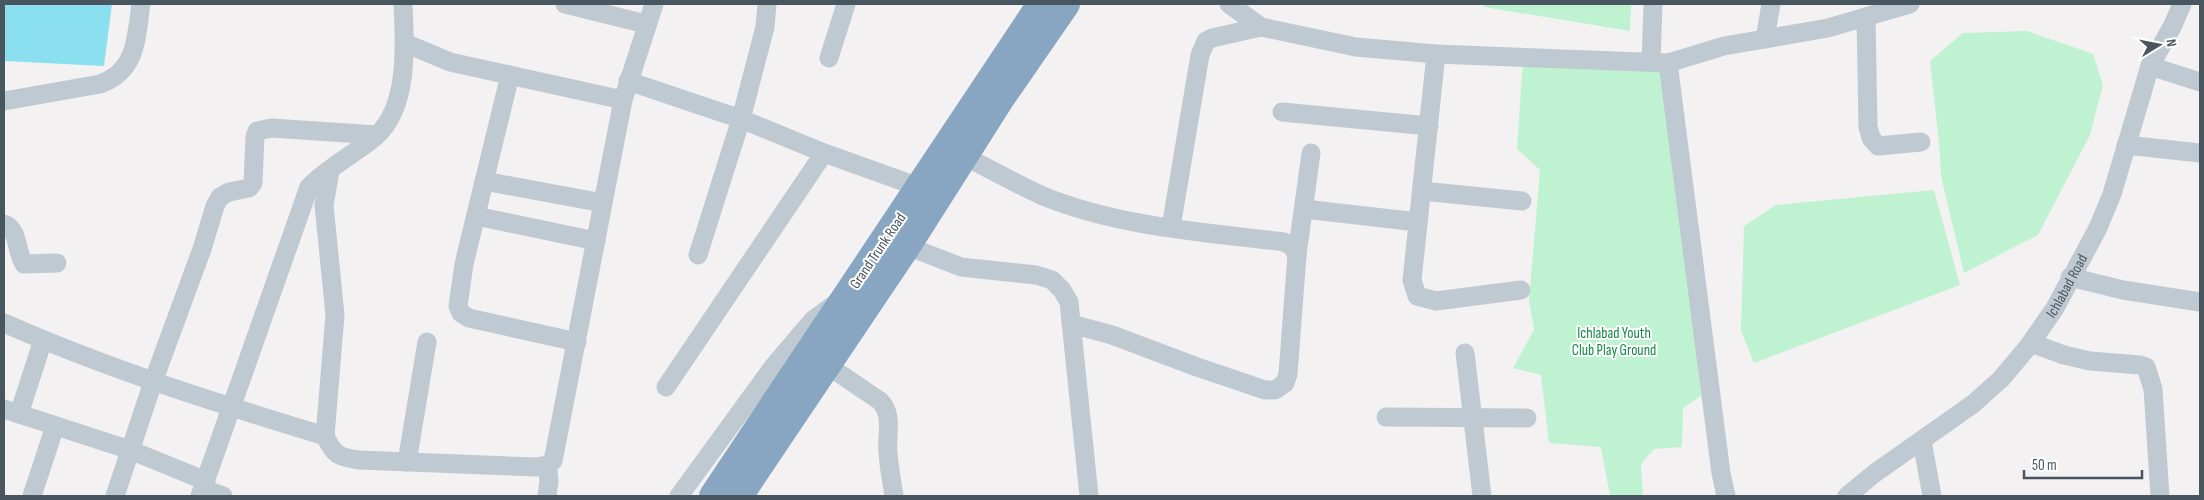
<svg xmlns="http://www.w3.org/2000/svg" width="2204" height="500" font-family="'Sofia Sans Condensed',sans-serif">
  <rect width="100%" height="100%" fill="#f4f1f2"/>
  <path fill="#bff2d1" d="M1484,4H1631L1630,31L1484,7Z
    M2027,31L2093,54L2103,85L2090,135L2038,235L1964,273L1941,176L1939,143L1930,61L1963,33Z
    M1523,59L1668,63L1701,396L1683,408L1682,447L1654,449L1641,464L1643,496H1610L1601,447L1549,443L1541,375L1513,368L1534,330L1529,300L1540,170L1517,149Z
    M1934,190L1960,285L1754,363L1741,331L1744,226L1776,205Z"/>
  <path fill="#8be0f0" d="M4,4H112L104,66L4,61Z"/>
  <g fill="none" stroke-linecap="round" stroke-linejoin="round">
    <g stroke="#bfc9d1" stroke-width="19">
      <path d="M565,4L646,24"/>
      <path d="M1229,4L1261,27L1356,47L1436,54L1668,63L1721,473L1726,496"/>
      <path d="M1866,17L1868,127L1871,138L1878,146L1921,142"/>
      <path d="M1765,39L1771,4"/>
      <path d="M405,43L450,62L623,100"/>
      <path d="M1436,54L1412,280L1417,296L1436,301L1521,290"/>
      <path d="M829,58L846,4"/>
      <path d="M1651,62L1653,4"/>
      <path d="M1668,63L1724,46L1828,28L1910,4"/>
      <path d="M2150,66L2200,82"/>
      <path d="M510,75L464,264L458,306L461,313L469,318L577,342"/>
      <path d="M628,81L741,119L824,153L919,187"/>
      <path d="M4,101L100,84C137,71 136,38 141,4"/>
      <path d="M1282,112L1429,126"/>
      <path d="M2126,145L2200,153"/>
      <path d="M964,156C990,169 1016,184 1043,196C1119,227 1204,232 1284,242L1292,246L1297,255L1288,374L1285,383L1275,390H1265L1197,367L1112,335L1071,324"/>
      <path d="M330,171L324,205L335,315L325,436C334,455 338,457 359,460L536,467L547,465L553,461L623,100L654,4"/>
      <path d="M484,181L603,203"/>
      <path d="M1422,191L1522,201"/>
      <path d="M1304,209L1418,222"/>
      <path d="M476,216L596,241"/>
      <path d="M4,224C19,229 16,252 24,264L57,263"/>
      <path d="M1171,227L1200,55L1206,41L1212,38L1261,27"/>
      <path d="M907,246L961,267L1036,275L1052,280L1062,290L1069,302L1089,496"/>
      <path d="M698,255L741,119L765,27L767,4"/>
      <path d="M1297,255L1311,153"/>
      <path d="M2070,277L2123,290L2200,302"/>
      <path d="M4,323C108,369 216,403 325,436"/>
      <path d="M2031,343L2064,355L2090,361L2140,365L2146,367L2153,389L2160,496"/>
      <path d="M1465,353L1482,496"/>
      <path d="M827,365L880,401C894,415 886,436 888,453C889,468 892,482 894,496"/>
      <path d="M666,387L824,153"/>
      <path d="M4,409L130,450L206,481"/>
      <path d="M19,414L43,340"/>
      <path d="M1386,417L1527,418"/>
      <path d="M1922,441L1932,496"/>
      <path d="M407,462L427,342"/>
      <path d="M203,489L223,496"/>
      <path d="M32,496L55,426"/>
      <path d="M115,496L153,382L202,249L215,206L220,197L229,192L249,188L253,183L255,137L257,131L271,128L377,135"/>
      <path d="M200,496L309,187C328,167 355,154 376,136C409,107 405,44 403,4"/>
      <path d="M547,496L549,480L547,465"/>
      <path d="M679,496L773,367L813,320L835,304"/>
      <path id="s1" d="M1847,496L1875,473L1973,404L2001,379L2028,347L2055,308L2098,228L2112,194L2150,66L2173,25L2182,4"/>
    </g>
    <path stroke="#88a6c2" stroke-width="28" d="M713,496L1041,4
      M739,496L907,246L1001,98L1066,4"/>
  </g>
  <g text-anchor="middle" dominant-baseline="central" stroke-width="4" stroke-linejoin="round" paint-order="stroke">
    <g font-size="15" fill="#485660" stroke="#fff">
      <text transform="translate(878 251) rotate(-56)">Grand Trunk Road</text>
      <text stroke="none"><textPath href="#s1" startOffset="308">Ichlabad Road</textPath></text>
    </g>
    <g font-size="15" fill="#148748" stroke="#fff">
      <text x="1614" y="333">Ichlabad Youth<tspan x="1614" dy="17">Club Play Ground</tspan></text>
    </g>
  </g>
  <rect width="2204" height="500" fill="none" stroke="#485660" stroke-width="10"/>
  <g transform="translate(2159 45) rotate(80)" stroke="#ffffff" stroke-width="4" paint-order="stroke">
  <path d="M0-4L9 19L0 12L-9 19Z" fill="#485660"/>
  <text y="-8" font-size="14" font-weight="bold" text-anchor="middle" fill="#485660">N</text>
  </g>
  <path d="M2024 470v8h118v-8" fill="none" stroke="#485660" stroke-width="2.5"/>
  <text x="2032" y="470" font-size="15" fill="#485660" stroke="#ffffff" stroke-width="4" paint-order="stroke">50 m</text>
</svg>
